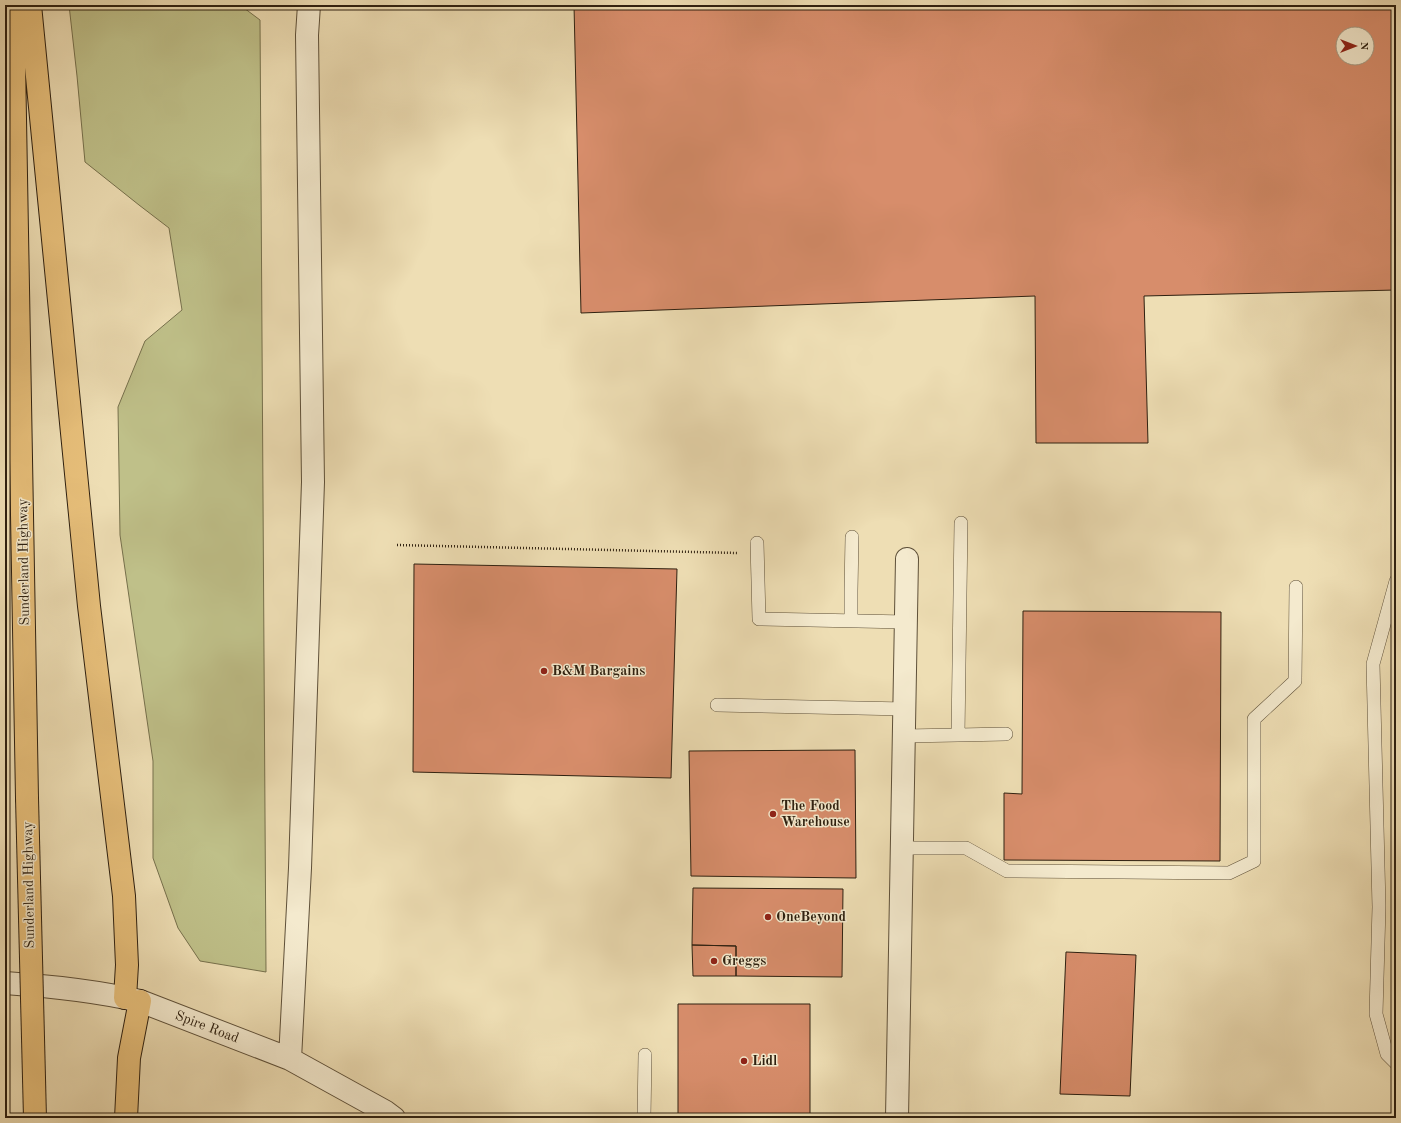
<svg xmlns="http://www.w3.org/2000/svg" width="1401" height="1123" font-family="'Old Standard TT',serif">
  <rect width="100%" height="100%" fill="#eedeb4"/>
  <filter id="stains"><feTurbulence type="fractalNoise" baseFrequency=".005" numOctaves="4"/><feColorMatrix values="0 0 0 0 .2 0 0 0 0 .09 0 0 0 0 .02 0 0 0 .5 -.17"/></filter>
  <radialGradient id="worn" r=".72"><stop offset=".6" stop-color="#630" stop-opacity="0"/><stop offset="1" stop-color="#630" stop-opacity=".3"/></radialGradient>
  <path fill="#bfc089" stroke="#76704c" d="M69,5H240L260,20L266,972L200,961L178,928L153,858V761L120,535L118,407L145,341L182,310L169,228L139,205L85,162L77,76Z"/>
  <path fill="#d78d6b" stroke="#2e2010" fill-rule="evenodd" d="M574,5H1396V290L1144,296L1148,443H1036L1035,296L581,313ZM1343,34H1367V58H1343Z
    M414,564L677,569L671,778L413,772Z
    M1023,611L1221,612L1220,861L1004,860V793L1022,794Z
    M855,750L856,878L691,876L689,751Z
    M693,888L843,889L842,977L736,976V946L692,945Z
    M692,945L736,946V976H693Z
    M1066,952L1136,955L1130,1096L1060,1094Z
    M678,1004H810V1118H678Z"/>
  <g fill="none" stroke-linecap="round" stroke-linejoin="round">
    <defs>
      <path id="service" d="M757,543L759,619L906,622
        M1396,581L1373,664L1379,907L1376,1014L1387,1054L1396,1063
        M851,621V591L852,537
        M717,705L905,709
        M958,735L1006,734
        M905,736L958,735L961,523
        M902,848H966L1007,871L1229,873L1254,861V719L1295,681L1296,587
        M644,1118L645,1055"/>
      <path id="minor" d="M5,983C50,986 96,991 140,1001L290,1059L386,1112L394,1118
        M290,1059L300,868L313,482L307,35L309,5
        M897,1118L907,559"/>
      <path id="trunk" d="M13,5L27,798
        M30,5L89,606L124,896L127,965L125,998
        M126,1118L129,1058L140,1001"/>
    </defs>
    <use href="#service" stroke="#5e5039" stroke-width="14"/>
    <use href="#minor" stroke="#5e5039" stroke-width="24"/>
    <use href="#trunk" stroke="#2e2010" stroke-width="24"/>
    <path stroke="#2e2010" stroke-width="2.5" stroke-dasharray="1 2" stroke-linecap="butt" d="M397,545L737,553"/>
    <use href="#service" stroke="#f4eace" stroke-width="13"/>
    <use href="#minor" stroke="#f4eace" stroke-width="22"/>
    <use href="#trunk" stroke="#e7bf7a" stroke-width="22"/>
    <defs>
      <path id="trunk-bridge" d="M27,798L35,1118"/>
    </defs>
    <use href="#trunk-bridge" stroke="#2e2010" stroke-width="24" stroke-linecap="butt"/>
    <use href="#trunk-bridge" stroke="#e7bf7a" stroke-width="22"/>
  </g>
  <g fill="#8f2418" stroke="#f4eace" stroke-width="1.5">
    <circle cx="544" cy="671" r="4"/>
    <circle cx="773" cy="814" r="4"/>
    <circle cx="768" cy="917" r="4"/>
    <circle cx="714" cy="961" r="4"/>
    <circle cx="744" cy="1061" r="4"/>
  </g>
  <g text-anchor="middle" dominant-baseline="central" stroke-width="3" stroke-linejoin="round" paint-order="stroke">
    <g font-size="14" fill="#2e2010" stroke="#f4eace">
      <text transform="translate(24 562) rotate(-91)">Sunderland Highway</text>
      <text transform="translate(29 885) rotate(-91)">Sunderland Highway</text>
      <text transform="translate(207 1027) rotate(21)">Spire Road</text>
    </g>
    <g font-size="14" font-weight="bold" fill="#2e2010" stroke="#f4eace" text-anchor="start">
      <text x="552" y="671">B&amp;M Bargains</text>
      <text x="781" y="806">The Food<tspan x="781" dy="16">Warehouse</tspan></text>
      <text x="776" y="917">OneBeyond</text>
      <text x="722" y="961">Greggs</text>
      <text x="752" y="1061">Lidl</text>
    </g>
  </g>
  <rect width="1401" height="1123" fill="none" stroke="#eedeb4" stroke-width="20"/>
  <rect x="6" y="6" width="1389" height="1111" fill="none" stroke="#2e2010" stroke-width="2"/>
  <rect x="10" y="10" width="1381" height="1103" fill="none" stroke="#2e2010"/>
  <g transform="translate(1355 46) rotate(90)"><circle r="19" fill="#f4eace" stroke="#a59982"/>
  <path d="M0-3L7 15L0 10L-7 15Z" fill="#8f2418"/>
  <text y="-6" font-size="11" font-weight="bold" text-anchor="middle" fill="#2e2010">N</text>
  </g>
  <rect width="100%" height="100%" filter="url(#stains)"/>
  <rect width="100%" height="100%" fill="url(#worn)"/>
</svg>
